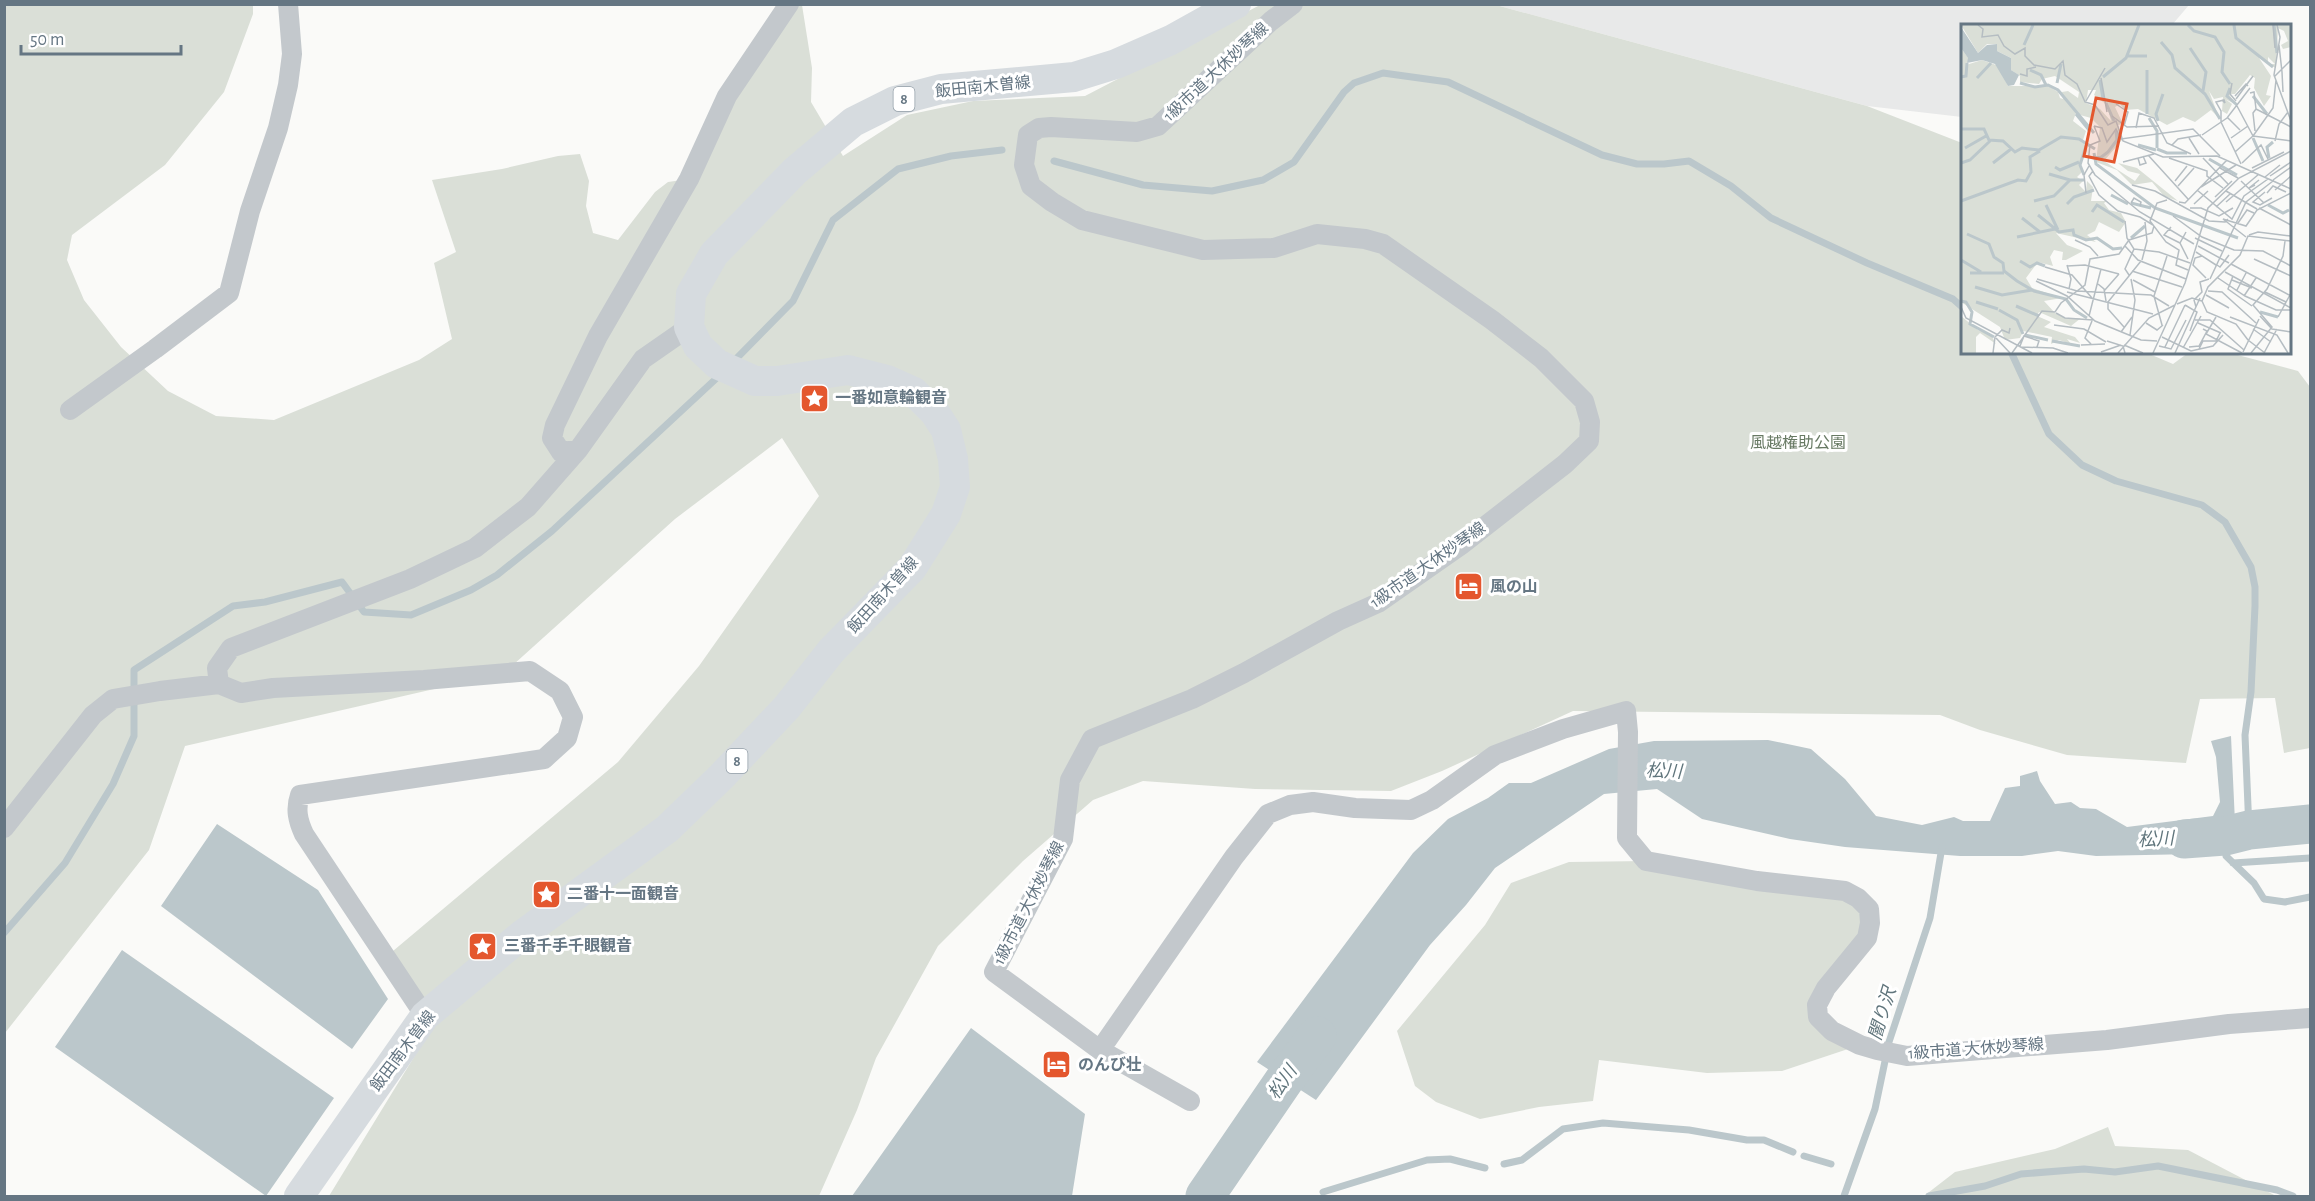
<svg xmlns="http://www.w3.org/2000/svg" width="2315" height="1201" font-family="'Alegreya Sans','Noto Sans JP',sans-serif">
  <rect width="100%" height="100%" fill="#fafaf8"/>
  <path fill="#e8e9e9" d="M1496,5H2189L2172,25L1962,26V117L1867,106Z"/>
  <path fill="#dadfd7" d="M789,4L802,5L812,68L811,102L843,156L907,115L973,101L1085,96L1260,5H1496L1867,106L1962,143V352L2147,353L2173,364L2188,353H2230L2298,371L2310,387V748L2284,753L2275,698L2200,699L2186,763L2067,755L1980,730L1940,715L1573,711L1442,771L1391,791L1255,789L1143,781L1093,800L1023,861L938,946L876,1058L857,1110L819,1196H329L436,1021L393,951L618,762L699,666L819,496L782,438L675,519L504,673L185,746L149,850L5,1033V5H253V14L224,92L165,165L72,235L67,260L84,300L121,347L168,391L216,416L274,420L419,360L452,339L434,263L456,252L432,180L502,169L558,156L580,154L589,181L586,206L593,233L618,240L655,192L668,182L689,179Z
    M1646,861L1845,891L1870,923L1817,1005L1860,1045L1782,1071L1707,1073L1599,1060L1593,1101L1539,1107L1480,1119L1436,1102L1415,1086L1397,1031L1485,925L1511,883L1569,862Z
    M2108,1127L2115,1146L2188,1150L2276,1196H1924L1955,1172L2055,1149Z"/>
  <path fill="#bbc7cb" d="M2231,736L2236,844L2194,854L2096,856L2058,851L2022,856H1960L1845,847L1790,839L1702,819L1657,789L1604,794L1495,868L1466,905L1430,945L1316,1100L1257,1062L1413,853L1448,819L1488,798L1509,783H1531L1609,749L1654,741L1768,740L1811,749L1845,779L1876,816L1922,825L1954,817L1963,821H1990L2005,788L2020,786V776L2037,771L2040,781L2055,804L2071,802L2080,808L2096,809L2127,827L2213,816L2220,802L2216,757L2211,741Z
    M217,824L318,890L388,999L352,1049L161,906Z
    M122,950L334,1098L266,1196L55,1047Z
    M971,1028L1085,1114L1072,1196H852Z"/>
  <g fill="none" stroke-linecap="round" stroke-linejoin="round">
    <path stroke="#bbc7cb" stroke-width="7" d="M1054,161L1143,185L1212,191L1263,180L1294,162L1344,92L1354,83L1383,73L1448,82L1602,155L1637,164H1664L1689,161L1731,186L1771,218L1867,263L1953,299L1962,307
      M2011,352L2049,434L2082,465L2116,481L2202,505L2225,522L2251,567L2255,587V606L2251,692L2245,735L2249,830
      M732,363L793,301L833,220L898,169L951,156L1002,150
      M2225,839L2226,856L2254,883L2264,899L2285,902L2310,897
      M2233,863L2310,858
      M4,933L65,863L113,784L134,736V670L233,606L265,602L342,582L364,612L411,615L471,590L497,575L552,531L720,375
      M1804,1156L1831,1164
      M1504,1164L1522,1160L1563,1129L1603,1123L1689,1130L1747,1140H1764L1793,1152
      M1323,1192L1427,1160L1450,1159L1485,1168
      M1844,1196L1875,1109L1889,1042L1930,918L1942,847
      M1929,1196L1985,1186L2021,1174L2084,1169L2115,1172L2158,1166L2277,1190L2293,1196"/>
    <path stroke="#bbc7cb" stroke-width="39" d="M2184,839L2225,836L2249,830L2310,824
      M1205,1196L1285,1079L1317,1036"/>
    <path stroke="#c3c8cc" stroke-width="20" d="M70,410L155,349L229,293L250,211L278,128L288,85L292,54L288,4
      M578,450L561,452L552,438L555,425L598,336L689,179L727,96L789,4
      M219,684L217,668L231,648L410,579L475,548L528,507L578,450L643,359L689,327
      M4,828L93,715L113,699L160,691L219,684L241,693L273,688L424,680L530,671L560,691L573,717L567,738L544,759L300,795C295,809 298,821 304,834L425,1016
      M1100,1050L1234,857L1268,814L1290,805L1313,802L1355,808L1411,810L1432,800L1495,755L1563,729L1626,711L1628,732L1627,838L1646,861L1757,881L1845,891L1858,898L1869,909L1870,923L1867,938L1826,988L1817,1005L1818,1017L1832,1031L1860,1045L1877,1050L1907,1056L2107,1040L2229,1024L2310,1018
      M1190,1101L1100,1050L994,972L1063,839L1070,780L1092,739L1192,699L1244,673L1338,621L1378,603L1461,545L1565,464L1589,441L1590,422L1584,401L1541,358L1492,320L1383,244L1365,239L1317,234L1274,248L1203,250L1082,220L1052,202L1031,186L1024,165L1028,135L1039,128L1051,127L1137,132L1158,126L1271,21L1293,4"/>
    <path stroke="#d6dbdf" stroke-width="30" d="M299,1196L425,1016L523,934L667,829L722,776L787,707L831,651L912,568L946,514L955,487L953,459L946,430L935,413L914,392L887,380L848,370L777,381H755L717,364L698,346L689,327L691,294L714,254L795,171L853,122L895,101L941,89L1074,77L1116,64L1171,40L1236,4"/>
  </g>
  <defs>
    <symbol id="sight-square" viewBox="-11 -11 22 22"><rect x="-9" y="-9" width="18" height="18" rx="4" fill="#e4572e" stroke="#fff"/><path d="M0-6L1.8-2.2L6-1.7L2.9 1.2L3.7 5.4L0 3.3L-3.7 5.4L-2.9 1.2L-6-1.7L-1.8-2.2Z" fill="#fff"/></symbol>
    <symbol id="hotel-square" viewBox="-11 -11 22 22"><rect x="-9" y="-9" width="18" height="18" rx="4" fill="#e4572e" stroke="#fff"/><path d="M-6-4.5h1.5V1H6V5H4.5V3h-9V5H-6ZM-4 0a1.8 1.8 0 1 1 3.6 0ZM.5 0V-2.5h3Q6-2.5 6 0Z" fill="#fff"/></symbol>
  </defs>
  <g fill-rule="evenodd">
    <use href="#sight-square" x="798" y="382" width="33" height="33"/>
    <use href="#hotel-square" x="1452" y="570" width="33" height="33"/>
    <use href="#sight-square" x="530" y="878" width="33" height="33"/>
    <use href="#sight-square" x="466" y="930" width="33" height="33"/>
    <use href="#hotel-square" x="1040" y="1048" width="33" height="33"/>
  </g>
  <g text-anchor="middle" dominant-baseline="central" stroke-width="6" stroke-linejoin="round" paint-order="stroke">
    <g fill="#fff" stroke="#939fa8" stroke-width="1.5">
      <rect x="893.5" y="87" width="21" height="24" rx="4.5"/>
      <rect x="726.5" y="749" width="21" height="24" rx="4.5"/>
    </g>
    <g font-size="15" font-weight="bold" fill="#657683">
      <text x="904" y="99">8</text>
      <text x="737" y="761">8</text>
    </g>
    <g font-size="16" fill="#657683" stroke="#fff">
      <text transform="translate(1216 72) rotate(-43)">1級市道 大休妙琴線</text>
      <text transform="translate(983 87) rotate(-6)">飯田南木曽線</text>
      <text transform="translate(1428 565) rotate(-35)">1級市道 大休妙琴線</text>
      <text transform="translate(883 595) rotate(-48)">飯田南木曽線</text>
      <text transform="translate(1029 903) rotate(-63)">1級市道 大休妙琴線</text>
      <text transform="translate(1976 1049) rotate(-4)">1級市道 大休妙琴線</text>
      <text transform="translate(403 1051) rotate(-53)">飯田南木曽線</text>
    </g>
    <g font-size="16" font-weight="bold" fill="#657683" stroke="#fff" text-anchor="start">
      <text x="835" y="398">一番如意輪観音</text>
      <text x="1490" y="587">風の山</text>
      <text x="567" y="894">二番十一面観音</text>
      <text x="504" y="946">三番千手千眼観音</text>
      <text x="1078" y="1065">のんび壮</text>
    </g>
    <g font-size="16" fill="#687a64" stroke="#fff">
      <text x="1798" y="443">風越権助公園</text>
    </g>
    <g font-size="18" font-style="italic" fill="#60757c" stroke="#fff">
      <text transform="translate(1664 772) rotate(2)">松川</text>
      <text transform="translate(2156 840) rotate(-3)">松川</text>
      <text transform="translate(1883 1014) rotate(-73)">闇り沢</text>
      <text transform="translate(1283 1083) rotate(-55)">松川</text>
    </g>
  </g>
  <g transform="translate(1961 24)">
    <rect width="330" height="330" fill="#fafaf8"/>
    <path d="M0,1H330V23L322,25L320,21L327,17L323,7L317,4L315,44L307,40H314L307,33V39L298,34L310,52L305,71L310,72L303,82L293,64L294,54L289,51L274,70H268L274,80L264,75L271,80L266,90L261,87L262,73L253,75L248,67L258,94L250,86L234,98L222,93L206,101L177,85L164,86L159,80L154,83L162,100L157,101L161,116L143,137L174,157L179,150L167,147L157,139L176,144L217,177L203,172L191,158L171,161L156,146L135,138L139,103L130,94L119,91L106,75L115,89L112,97L125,107L122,116L126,127L119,136L121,148L116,153L122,157L118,161L125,168L126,157L132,163L130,177H146L143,179L148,186L160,189L165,198L158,208L138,198L134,207L126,211L135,218L95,209L106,221L122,227L105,236H101L102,228L93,226L89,233L92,242L77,238L65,254L71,264L101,274L83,277L94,289L104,294H120L110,302L78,288L76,292L90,298L83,303L114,313L119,319L106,315L110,320L98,316L90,320L91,313L62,307L59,314L44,316L39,303L0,278V24L8,35L5,41L21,36L38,42L47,62H87L97,68L99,74L102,75L101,68L107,67L117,74L118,68L94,52L81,55L78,60L59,58V52L50,46V34L36,27V20H26L17,29ZM127,66H135L133,71L146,81L150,97L139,85L125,79ZM0,292L17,306L30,311L35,320L19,309L15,313V329H0Z" fill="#dadfd7" fill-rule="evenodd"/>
    <path d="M0,3L17,29L26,21L36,20V27L50,34V46L58,51L53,61L47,62L34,40L21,36L6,39L7,34L0,24Z" fill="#bbc7cb"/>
    <path fill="none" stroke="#bbc7cb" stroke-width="3" d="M227,1L233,7L254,13L263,28L261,48L269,60M273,1L275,14L312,43M313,1L316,29M200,18L211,31L214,44L244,70L259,95M63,21L72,1M229,24L245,48L242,67M167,32H186M69,46L80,51L85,61M0,53L5,52L6,39M142,53L165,34L178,1M16,54L30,39M139,56L142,75M59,59L74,63L87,61L97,66L133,109M96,59L100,40M269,64L266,72L276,81M292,72L306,90M145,79L153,97M115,90L128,106M186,90V46M188,94L196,107V124M197,97L195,90L202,70M0,105H23L28,116L42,117L54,128L61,124L78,126L100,113L118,115L134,125M292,114L302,137M177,121L195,126M4,124L25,112M196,125L206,129H226M133,129L135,140L194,184L277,214M132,132L139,134L147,128L156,116L155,107M308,134L306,123L312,118M248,135L276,151M0,139L9,136L29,117M32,139L50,125M94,143L99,146L118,138M88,150L109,156M123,151L119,141L125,122M150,171L167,180M0,177L57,156L65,157L70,148L69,133L79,127M73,177L93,172L109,156H123M170,179L190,184M106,180L113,173L133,166M85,181L97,206M307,181L322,189L328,186M131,188L136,181L163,198M77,191L98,208L112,206L113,211L125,216L136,214L152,225L161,224M61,194L79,208M6,210L28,220L33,233L42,239L43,247L56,257L73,267L105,275L113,286L126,294M56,213L94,205M170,214L184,202M0,236L20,248M59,237L69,243L76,239L84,242M9,249H43M14,263L41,271L71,266M0,277L5,278L11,288L9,300L33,313M15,278L37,285M55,282L78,292M38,286L56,296L62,310M299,288L317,293M64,311L87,316M91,317L119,322"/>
    <path fill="none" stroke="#b5bdc2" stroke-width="1.5" d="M17,1L22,5L21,13L37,11L43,22L54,30L64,24V32L73,41L94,45L102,37L104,51L116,60L124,78L134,81L147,101L155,97L162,117L202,133L256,132L330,165M312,1L314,24M316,1L319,13L313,51L330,97M318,21L321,48M321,48L322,68M59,50L66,52V45L75,43M313,53L330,36M140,54L146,88M271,59L269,70L275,77M289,69L293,68L295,85M274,72L285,60L287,62M275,75L292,52M125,77L144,44M155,80L167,88L163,102M276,82L292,112M295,85L330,103M151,92L166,103L198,102M266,93L279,106M260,98L280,140M260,98V87L255,78L263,76L264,79L261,76M133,102L139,117L129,121L127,139L134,151L179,188L233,220M133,102L141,104L146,118L155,105L160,115L232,105L259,132M175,104L178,89L193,94L206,119L230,130M294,107L292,89L295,85M241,111L266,94L289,64M292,112L312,84L315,56M228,114L238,130M270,114L287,102M314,117L318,100L327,88M211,121L217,115L240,111M274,128L292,112L330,117M187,131L227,175M177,134L179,141L185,139L182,132M208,134L246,147V152L262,164M242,134L267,160M162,138L193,130M281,139L300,121L307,135M259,144L277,154M291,144L323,128M132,147L128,152L138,171L157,187L179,193L192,201M309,152L330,138M304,153L319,141M312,156L330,143M214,157L226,142M280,157L303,179M171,161L194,167L248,197L264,198L267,195M294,161L288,164L298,156M217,162L233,144M240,163L275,141M236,166L271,195L283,172L307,155M314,166L330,152M265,167L296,185M304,168L292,178L299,181L311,174M125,169L123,151L128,142M306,169L312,162L325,168M254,173L271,157M206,176L196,179L189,197L205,218L218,226L215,241L227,246M218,178L224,179L266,136M265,178L298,150M170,179L173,174L180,178L179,182M233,180L247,167M255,183L269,170M229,184H240L258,192L272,184M298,184L330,201M212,192L241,213L273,226L302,227L330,242M164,197L166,214L173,225L164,245L168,251M277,199L286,186L293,189M210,203L203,211L219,219M225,208L219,219L227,235M288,211L297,208L330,212M285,213L262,195L285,202L296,186L330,169M234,214L261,227M114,216L129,223L137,232M164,222L177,236L225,255M237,222L268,239M173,225L198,228L229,239M235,228L255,241M241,232L234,234L232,241L245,254M293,235L330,252M181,236L186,217L184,198M270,240L330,272M106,241L110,255L108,265M256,241L259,243L268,231M106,242L124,241L158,250M84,243L111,251L131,274M171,247L221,263M264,248L330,284M272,252L267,265L291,282M257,254L284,272L315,286H330M76,255L116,267L190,271L208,282M249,255L285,178L312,157M172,256L194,268M271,256L291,264M75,257L106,272L134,297L180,316L196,317M137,260L143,265L145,277M276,266L285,249M143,267L158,250M247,267L261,268L295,299M106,268L192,290M304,268L325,278M245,271L268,284M283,272L295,254M241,277L246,288L275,300L287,316M216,280L231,274L241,277L247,263L279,231L287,212L330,217M224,281L236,288L229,307M0,283L5,294L71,329M235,283L233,276L241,268L239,258L248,255M95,289L104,294L132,296M128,292L140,245M299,292L311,305L330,308M255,293L245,310L281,329M269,293L316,311L327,329M317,293L330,269M234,296H249L283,326M185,299L196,306L202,301M237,299L260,309M93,301L123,305L145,318M201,301L193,272L206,232M163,303L147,285V278L180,237M292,305L310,318M160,308L171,293M169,311L174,276L170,255M201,313L230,327L252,322L262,311M35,314L49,329M287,316L304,329M146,317L162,322L164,329M130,320L124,314L131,297M120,321L144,320M163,321L182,329M59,322L63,312L78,317L76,323M198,322L210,325L225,296M60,323L92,324L107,329M204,323L224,281M228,323L238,322L246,307L242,305M222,324L240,292M238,325L242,317H255L259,309M140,328L160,321M282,328L298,295M32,329L34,313L41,306L48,309L49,304M51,329L81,287L94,288L100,279L124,261L129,235L158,230L168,216L191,209L193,202M157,329L188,294L214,281M192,329L224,259L247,184L278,154L330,127M214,329L239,274M290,329L311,303L292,281L306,265L322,232L324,217M303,329L316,305"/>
    <path fill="#e4572e" fill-opacity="0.15" stroke="#e4572e" stroke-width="3" d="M135,74L166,80L153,138L123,132Z"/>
    <rect width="330" height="330" fill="none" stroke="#657683" stroke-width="3"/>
  </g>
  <rect width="2315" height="1201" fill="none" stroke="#657683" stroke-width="12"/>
  <path d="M21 45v9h160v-9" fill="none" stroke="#657683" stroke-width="3"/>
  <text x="30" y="45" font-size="18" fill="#657683" stroke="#ffffff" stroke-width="4.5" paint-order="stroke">50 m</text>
</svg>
